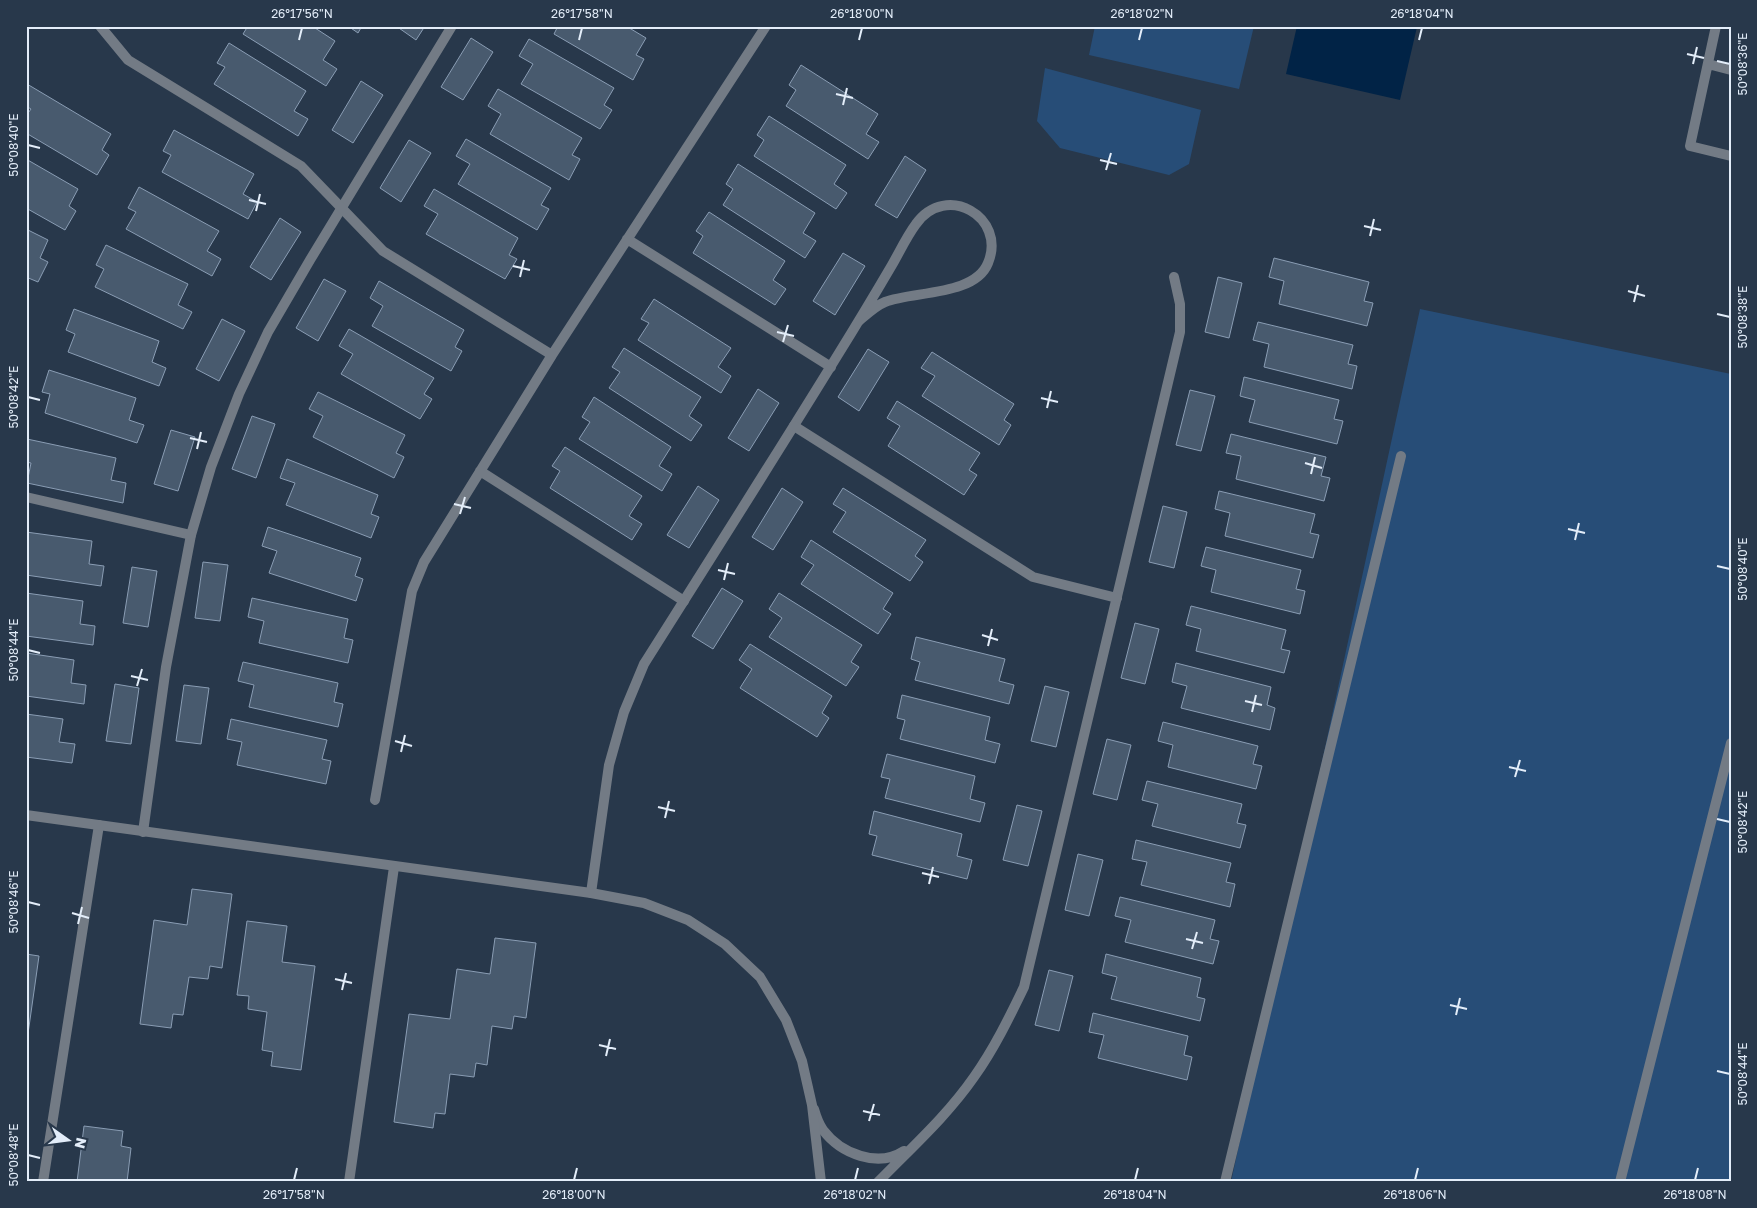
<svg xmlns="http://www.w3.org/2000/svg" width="1757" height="1208" font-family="'Golos Text',sans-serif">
  <rect width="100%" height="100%" fill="#28384b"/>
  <path fill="#274d77" d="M1095,26H1254L1239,89L1089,55Z
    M1045,68L1201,110L1189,164L1169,175L1060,148L1037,121Z
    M1420,309L1731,374V1182H1231Z"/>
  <path fill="#012346" d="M1297,26L1417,27L1400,100L1286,74Z"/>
  <path fill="#485a6e" stroke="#8a9db4" d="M248,26H312L335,41L323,60L337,69L326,86L243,34Z
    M348,26H362L358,33Z
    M396,26H425L416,40Z
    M558,26H626L646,38L636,55L644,59L633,80L554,34Z
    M471,38L493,52L463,100L441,87Z
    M529,39L614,88L604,105L612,110L600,129L521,84L533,64L519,56Z
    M229,43L306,91L294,111L308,119L298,136L214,84L225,67L217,63Z
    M801,65L878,114L866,134L879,142L868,159L786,106L796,90L789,85Z
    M361,81L383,95L353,143L332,130Z
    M27,84L111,134L102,150L109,155L97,175L26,133V116L31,109L26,106Z
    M498,89L582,138L572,155L580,159L569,180L490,134L501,114L488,106Z
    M769,116L846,165L834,184L847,193L836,209L754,156L764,140L757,135Z
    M174,130L254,174L243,194L257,202L248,219L162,172L171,155L163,151Z
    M466,139L551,188L541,205L549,209L537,230L458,184L470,164L456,156Z
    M409,140L431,153L401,202L380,188Z
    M905,156L926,170L897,218L875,205Z
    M26,159L78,189L69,206L76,211L65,230L26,208Z
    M738,164L815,213L803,233L816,241L805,258L723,205L733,189L726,184Z
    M139,187L219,231L207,251L221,259L212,276L126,229L136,212L128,208Z
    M434,189L518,238L509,255L517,259L505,279L426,234L438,214L424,206Z
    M709,212L785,261L773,280L786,289L775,305L693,253L703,236L696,231Z
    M280,218L301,232L271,280L250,267Z
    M26,229L48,240L40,258L48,262L38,282L26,277Z
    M106,245L188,284L178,305L192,312L183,329L95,287L104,269L96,265Z
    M843,253L865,266L835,315L813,301Z
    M1274,258L1369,282L1364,301L1373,303L1367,326L1279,304L1284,281L1269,277Z
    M1218,277L1242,283L1229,338L1205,332Z
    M324,279L346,291L318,341L296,328Z
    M379,281L464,330L455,347L462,351L451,371L372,326L383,306L370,298Z
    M654,299L731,348L718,367L731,376L721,393L638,340L649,323L641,319Z
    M74,309L159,341L152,362L166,368L159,386L68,352L75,334L66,330Z
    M222,319L245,331L219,381L196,369Z
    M1258,322L1353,345L1348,364L1357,366L1352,389L1264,367L1269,344L1253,340Z
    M349,329L434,378L424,394L432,399L420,419L341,374L353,354L339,346Z
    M624,348L701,397L689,416L702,425L691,441L609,388L620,372L612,367Z
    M868,349L889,362L859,411L838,397Z
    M932,352L1014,404L1004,420L1011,425L999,445L922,396L935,376L921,368Z
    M49,370L136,398L129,420L144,425L137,443L45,413L50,394L42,392Z
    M1244,377L1339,400L1334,419L1343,421L1337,444L1249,422L1255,400L1240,396Z
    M758,389L779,403L749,451L728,438Z
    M1190,390L1215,396L1201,451L1176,445Z
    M318,392L405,435L396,453L404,457L394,478L313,437L323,416L309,409Z
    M594,397L671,447L659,466L672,474L662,491L579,439L590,422L582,417Z
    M897,401L980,453L969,470L977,475L964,495L888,446L900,426L887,418Z
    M252,416L275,424L256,478L232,469Z
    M171,430L195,437L178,491L154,484Z
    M1231,434L1326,457L1321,476L1330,478L1324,501L1236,479L1241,456L1226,453Z
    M27,439L116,458L111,480L126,483L123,503L27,483L31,463L26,462Z
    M565,447L642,496L629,516L642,524L632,540L550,488L560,471L552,466Z
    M287,459L378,495L371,514L379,517L371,538L286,505L295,483L280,478Z
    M698,486L719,500L689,548L667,535Z
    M782,488L803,502L773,550L752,537Z
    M843,488L926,540L915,556L923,562L910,581L833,532L846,512L833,504Z
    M1219,491L1315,514L1310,533L1319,535L1313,558L1225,536L1230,513L1215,509Z
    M1163,506L1187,512L1174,568L1149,562Z
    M268,527L361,558L355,576L363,579L356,601L269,573L277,551L262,546Z
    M26,532L92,541L89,564L104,566L101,586L26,575Z
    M811,540L893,593L883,609L891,614L878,634L801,584L814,565L801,557Z
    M1206,547L1301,570L1296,589L1305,591L1300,614L1211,592L1216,570L1201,566Z
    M203,562L228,565L220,621L195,618Z
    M132,567L157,571L148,627L123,623Z
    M722,588L743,601L713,649L692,636Z
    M26,593L83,601L80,624L95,626L93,645L26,636Z
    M779,593L862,645L851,662L859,667L846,686L769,637L782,618L769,609Z
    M252,598L348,619L344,638L353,640L348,663L259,643L264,621L248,617Z
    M1191,606L1286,630L1281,649L1290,651L1284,673L1196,651L1201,629L1186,625Z
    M1135,623L1159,629L1145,684L1121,678Z
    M916,637L1005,659L999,681L1014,685L1009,704L915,680L920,662L911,659Z
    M750,644L832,696L822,713L829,718L817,737L740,688L752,669L739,660Z
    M26,653L74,660L71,683L86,685L84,704L26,696Z
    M243,662L338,683L334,702L343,704L338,727L249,707L254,685L238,681Z
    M1176,663L1271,687L1267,705L1275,708L1270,730L1181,708L1187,686L1172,682Z
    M115,684L139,688L131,744L106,741Z
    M184,685L209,688L201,744L176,741Z
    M1045,686L1069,692L1056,747L1031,741Z
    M902,695L990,717L985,740L1000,744L995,763L900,739L905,720L897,718Z
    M26,714L63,719L59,742L75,744L72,763L26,757Z
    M231,719L327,740L322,759L331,761L326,784L237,765L242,742L227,739Z
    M1163,722L1258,746L1253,764L1262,766L1256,789L1168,767L1173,745L1158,741Z
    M1107,739L1131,745L1117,800L1093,794Z
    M887,754L975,776L970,799L985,803L980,822L885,798L890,779L881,777Z
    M1147,781L1242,804L1237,823L1246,825L1240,848L1152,826L1158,804L1142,800Z
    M1017,805L1042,811L1028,866L1003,860Z
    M874,811L962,834L957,856L972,860L967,879L872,855L877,836L869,834Z
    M1136,840L1231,863L1226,882L1235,884L1230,907L1141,885L1147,862L1132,859Z
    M1078,854L1103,860L1089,916L1065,910Z
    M192,889L232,894L222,968L210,966L208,979L189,977L183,1015L173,1014L171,1028L140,1024L154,920L187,925Z
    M1120,897L1215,920L1210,939L1219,941L1213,964L1125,942L1131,920L1115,916Z
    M247,921L287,926L282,962L315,966L301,1070L271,1066L273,1052L262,1050L267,1012L248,1009L249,996L237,995Z
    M495,938L536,943L526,1018L514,1016L512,1029L492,1026L487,1065L476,1063L474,1077L450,1074L445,1114L435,1113L433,1128L394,1122L409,1014L450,1019L457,969L490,974Z
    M26,954L39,956L26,1048Z
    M1106,954L1201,978L1197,997L1205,999L1200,1021L1111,999L1117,977L1102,973Z
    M1049,970L1073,976L1059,1031L1035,1025Z
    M1093,1013L1188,1036L1184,1055L1192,1057L1187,1080L1098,1058L1104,1035L1089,1032Z
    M84,1126L123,1131L121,1146L131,1148L127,1182H77Z"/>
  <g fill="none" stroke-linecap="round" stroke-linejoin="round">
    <path stroke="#737b85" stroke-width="10" d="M1716,26L1690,146L1731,156
      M1708,64L1731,70
      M143,832L166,667L191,535L211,467L239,394L268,332L310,260L452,26
      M591,893L609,765L624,712L644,664C709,561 775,457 839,353C857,324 875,294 892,265C900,251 907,236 916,224C946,182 1007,217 988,263C975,296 913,291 885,302C875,306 867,314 859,321
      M814,1109C816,1116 819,1124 823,1130C841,1154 878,1168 904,1151
      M43,1182L99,825
      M349,1182L394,867
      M878,1182C911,1148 947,1116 974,1077C994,1049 1009,1018 1024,987L1180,332V304L1174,277
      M1225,1182L1401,456
      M1620,1182L1731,743"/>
    <path stroke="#737b85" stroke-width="10" d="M100,26L128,60L301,166L383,251L552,355
      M627,239L831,367
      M794,426L1033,577L1117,598
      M480,471L684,601
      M26,497L191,535
      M375,800L412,591L424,562L552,355L766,26
      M26,815L591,893L644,903L688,920L725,944L760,977L786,1020L802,1061L812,1105L821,1182"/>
  </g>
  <path fill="none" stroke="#e3edf9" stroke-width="2" d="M299,40L302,28M579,40L582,28M859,40L862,28M1139,40L1142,28M1419,40L1422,28M1687,54L1704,58M1717,61L1730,64M1693,64L1697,47M836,94L853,98M843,105L847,88M28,145L40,148M1100,160L1117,164M1106,170L1111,153M249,200L266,204M256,211L260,194M1364,226L1381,230M1370,236L1374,219M513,266L530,270M520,277L524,260M1628,291L1645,296M1634,302L1638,285M1717,314L1730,317M777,332L794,336M783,342L788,325M28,397L40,400M1041,398L1058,402M1047,408L1051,391M190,438L207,442M197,449L201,432M1305,463L1322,468M1311,474L1315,457M454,504L471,508M460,514L465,497M1568,529L1585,533M1575,540L1579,523M1717,566L1730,569M718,570L735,574M724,580L728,563M982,635L998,640M988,646L992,629M28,650L40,653M131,676L148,680M137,686L142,669M1245,701L1262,705M1252,712L1256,695M395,741L412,746M401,752L405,735M1509,767L1526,771M1515,777L1520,760M658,807L675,811M665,818L669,801M1717,819L1730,822M922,873L939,877M929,884L933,867M28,902L40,905M72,913L89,918M78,924L82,907M1186,939L1203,943M1192,949L1197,932M335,979L352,983M342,990L346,973M1450,1005L1467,1009M1456,1015L1460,998M599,1045L616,1049M606,1056L610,1039M1717,1071L1730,1074M863,1111L880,1115M869,1121L874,1104M28,1155L40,1158M294,1180L297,1168M574,1180L577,1168M855,1180L858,1168M1135,1180L1138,1168M1415,1180L1418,1168M1695,1180L1698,1168"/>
  <rect width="1757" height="1208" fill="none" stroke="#28384b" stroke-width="55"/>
  <g transform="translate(68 1140) rotate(104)" stroke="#28384b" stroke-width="4" paint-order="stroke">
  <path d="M0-4L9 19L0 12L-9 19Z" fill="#e3edf9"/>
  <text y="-8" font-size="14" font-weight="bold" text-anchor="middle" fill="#e3edf9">N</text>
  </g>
  <rect x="28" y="28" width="1702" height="1152" fill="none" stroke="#e3edf9" stroke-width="2"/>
  <g font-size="12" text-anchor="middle" fill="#e3edf9">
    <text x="302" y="18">26°17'56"N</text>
    <text x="582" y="18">26°17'58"N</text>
    <text x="862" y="18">26°18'00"N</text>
    <text x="1142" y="18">26°18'02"N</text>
    <text x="1422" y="18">26°18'04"N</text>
    <text transform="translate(1743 64) rotate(-90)" y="4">50°08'36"E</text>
    <text transform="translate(14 145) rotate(-90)" y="4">50°08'40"E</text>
    <text transform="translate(1743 317) rotate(-90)" y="4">50°08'38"E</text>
    <text transform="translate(14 397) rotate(-90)" y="4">50°08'42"E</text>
    <text transform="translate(1743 569) rotate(-90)" y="4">50°08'40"E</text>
    <text transform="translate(14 650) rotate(-90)" y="4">50°08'44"E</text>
    <text transform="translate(1743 822) rotate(-90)" y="4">50°08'42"E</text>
    <text transform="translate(14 902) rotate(-90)" y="4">50°08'46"E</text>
    <text transform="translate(1743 1074) rotate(-90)" y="4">50°08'44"E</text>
    <text transform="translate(14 1155) rotate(-90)" y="4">50°08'48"E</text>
    <text x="294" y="1199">26°17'58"N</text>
    <text x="574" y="1199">26°18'00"N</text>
    <text x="855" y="1199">26°18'02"N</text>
    <text x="1135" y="1199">26°18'04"N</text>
    <text x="1415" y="1199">26°18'06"N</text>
    <text x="1695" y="1199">26°18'08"N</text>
  </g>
</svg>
